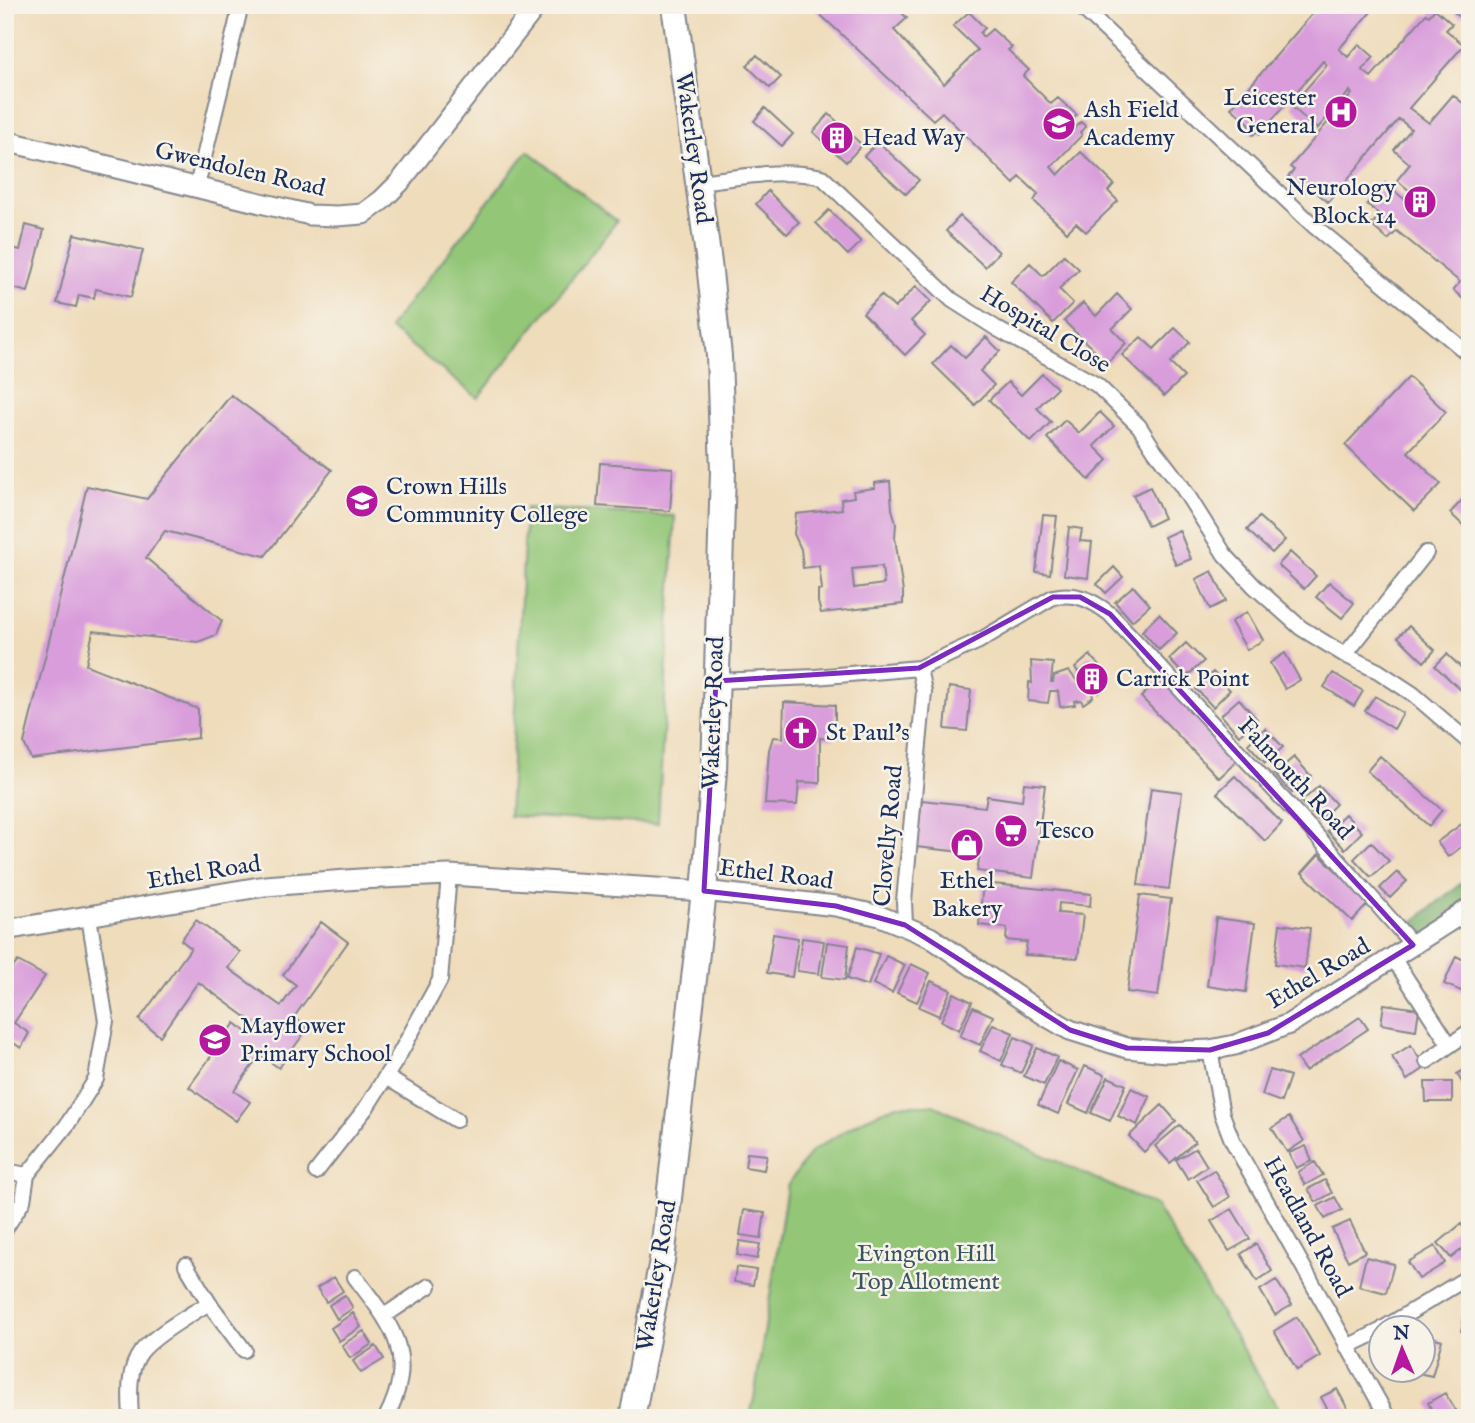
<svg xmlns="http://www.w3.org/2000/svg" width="1475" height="1423" font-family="'IM FELL English',serif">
  <rect width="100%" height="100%" fill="#f7f3e8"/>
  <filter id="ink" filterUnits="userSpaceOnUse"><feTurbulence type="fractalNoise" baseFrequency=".0143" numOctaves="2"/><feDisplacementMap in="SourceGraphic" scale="14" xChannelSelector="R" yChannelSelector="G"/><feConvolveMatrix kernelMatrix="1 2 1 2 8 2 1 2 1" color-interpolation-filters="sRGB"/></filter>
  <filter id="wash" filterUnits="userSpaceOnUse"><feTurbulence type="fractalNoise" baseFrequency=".00686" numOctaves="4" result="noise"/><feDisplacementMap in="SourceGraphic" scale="28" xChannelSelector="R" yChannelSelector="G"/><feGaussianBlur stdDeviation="1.57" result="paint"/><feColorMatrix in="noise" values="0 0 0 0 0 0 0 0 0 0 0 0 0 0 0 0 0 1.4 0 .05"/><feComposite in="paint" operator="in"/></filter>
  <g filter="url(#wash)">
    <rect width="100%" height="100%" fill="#efdcbb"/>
    <path fill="#93c677" stroke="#577a6a" stroke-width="2" d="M528,151L617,221L478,398L389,328Z
      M526,508L675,516L658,824L509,816Z
      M897,1105H933L1156,1206L1284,1418H749L754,1399L787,1186L811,1152L862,1120Z"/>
    <path fill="#76ab68" stroke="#486d63" stroke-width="2" d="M1470,876V908L1413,945L1402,931Z"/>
    <g id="blocks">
      <path fill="#d99ddc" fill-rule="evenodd" d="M810,5H894L907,18L894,30L944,84L978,50L953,26L969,12L985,28L980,33L983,37L992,29L1012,47L1008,50L1029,70L1023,76L1051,104L1058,98L1077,115L1068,125L1073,130L1081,122L1086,127L1080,132L1082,135L1051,167L1058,175L1081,152L1114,184L1108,191L1118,201L1086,232L1076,223L1067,232L1034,201L1038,194L1020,177L1014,184L942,112L933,120Z
        M1320,5H1377L1339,49L1348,57L1359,44L1374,57L1362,70L1371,77L1426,14L1429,16L1435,9L1452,24L1446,30L1464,45L1409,108L1429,123L1453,95L1470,109V305L1453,290L1460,282L1397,231L1388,240L1371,225L1380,215L1367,204L1385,183L1404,199L1411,192L1397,180L1410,164L1394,150L1411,129L1399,119L1328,202L1310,187L1306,192L1288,177L1294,170L1290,167L1352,94L1350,91L1317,129L1291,106L1327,65L1323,61L1260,134L1257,131L1253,135L1246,129L1250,124L1231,108Z
        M1446,5H1470V9L1461,18Z
        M757,55L781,77L770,88L747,66Z
        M765,108L793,134L782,146L754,121Z
        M829,114L862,145L846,162L813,132Z
        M878,142L919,180L906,194L864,156Z
        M768,191L799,222L787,234L756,204Z
        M829,210L861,242L848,255L816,223Z
        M960,216L999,252L985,267L946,231Z
        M26,225L44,230L28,292L5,286V246L20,250Z
        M74,234L143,250L131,297L96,289L94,298L79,295L76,307L57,303Z
        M1064,255L1079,269L1059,289L1073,303L1053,323L1011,282L1030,263L1043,276Z
        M916,286L931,301L911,321L925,335L905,355L863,313L881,295L895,308Z
        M1117,294L1132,309L1112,329L1126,343L1107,363L1064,321L1083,303L1096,316Z
        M1175,328L1190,342L1170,363L1184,377L1164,396L1122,355L1141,337L1154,349Z
        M986,337L1000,351L980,371L994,385L975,405L933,364L951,345L965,358Z
        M1042,374L1057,388L1037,408L1051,422L1031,442L989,400L1008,382L1021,395Z
        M1409,377L1446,412L1408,452L1441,484L1414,511L1345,445Z
        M231,395L332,470L265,556L165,531L146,558L222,621L216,635L198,642L93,631L86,665L198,709V738L31,759L24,743L87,486L147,499Z
        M1100,412L1114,426L1094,446L1108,460L1089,480L1047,438L1065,420L1079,433Z
        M600,463L673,468L670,511L597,506Z
        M890,481L892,509L896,523L895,538L903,592V604L821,613L818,602V590L822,589L819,566L803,568L801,549L794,534L796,514L842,509L841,499L854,497L853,491L875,488V483ZM882,566L884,584L854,588L852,569Z
        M1150,487L1164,518L1148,526L1133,495Z
        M1464,498L1470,504V532L1450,513Z
        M1043,515L1057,516L1050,574L1036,572Z
        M1259,517L1285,540L1272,553L1247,530Z
        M1069,527L1082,529L1080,541L1092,542L1088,578L1064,575Z
        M1179,530L1191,559L1176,565L1164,537Z
        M1290,552L1316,576L1304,589L1278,565Z
        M1114,567L1123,577L1106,593L1097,584Z
        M1212,571L1226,601L1210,609L1196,579Z
        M1329,582L1354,603L1342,618L1316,597Z
        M1133,586L1150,605L1132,621L1115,602Z
        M1247,612L1263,640L1247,650L1231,622Z
        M1159,614L1177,633L1159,650L1142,631Z
        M1409,626L1435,650L1424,662L1398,637Z
        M1186,643L1204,661L1186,677L1169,659Z
        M1285,653L1300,680L1285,689L1270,663Z
        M1447,654L1470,676V683L1462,691L1435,666Z
        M1090,655L1101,668L1098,671L1109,684L1099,693L1097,690L1092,693L1093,697L1083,704L1081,700L1074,701L1075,705L1060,707L1058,691H1050L1048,703L1028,701L1029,682L1032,683L1031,661L1053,663L1051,682H1053L1054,676L1069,671L1077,681L1082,676L1075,668Z
        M1213,672L1230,690L1213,707L1196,689Z
        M1333,673L1363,691L1354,706L1324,687Z
        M1161,678L1239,759L1219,778L1141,697Z
        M949,687L971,690L967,731L945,729Z
        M1375,696L1403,713L1394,729L1365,711Z
        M1239,699L1257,719L1239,735L1221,715Z
        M784,702L835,705V739L820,738V783L799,782L797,805L765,804L769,750L773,737L783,738Z
        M1265,728L1283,747L1265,763L1248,744Z
        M1380,756L1442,810L1429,826L1367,771Z
        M1294,757L1311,776L1292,793L1274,774Z
        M1235,776L1282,823L1265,841L1217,793Z
        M1024,783L1045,785L1033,878L977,871L980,854L916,847L922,800L985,807L987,796L1022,801Z
        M1319,786L1336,804L1319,821L1301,802Z
        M1151,788L1182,792L1169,889L1138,885Z
        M1345,814L1362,832L1345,849L1327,831Z
        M1470,818V840L1448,857L1437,842Z
        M1371,842L1389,861L1371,877L1354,859Z
        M1319,854L1369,903L1352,921L1302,873Z
        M1397,872L1407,881L1390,898L1380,888Z
        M983,883L1091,894L1090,906L1059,903L1058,913L1083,915L1078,958L1025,955L1027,942L1006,940L1007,928L979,925Z
        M1140,895L1171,899L1158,996L1127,992Z
        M1216,918L1255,923L1246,992L1207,986Z
        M196,920L240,952L228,968L281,1006L296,985L283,975L321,922L348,942L294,1017L308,1028L279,1068L260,1055L234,1091L250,1102L236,1121L189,1087L235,1023L247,1032L254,1023L198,982L160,1036L139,1020L191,948L181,940Z
        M1280,924L1310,928L1305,968L1275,964Z
        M773,934L798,938L792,977L767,973Z
        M802,938L824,941L819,974L797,971Z
        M827,942L849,945L845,980L822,977Z
        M857,947L879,954L868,986L847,979Z
        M886,956L905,965L892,993L873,984Z
        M1456,956L1470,963V985L1466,993L1444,984Z
        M18,961L45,976L14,1023L29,1033L21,1048L5,1037V977Z
        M911,964L930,973L917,1002L897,993Z
        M931,981L951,990L939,1016L919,1007Z
        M954,993L972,1002L959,1030L941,1021Z
        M1384,1004L1419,1009L1416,1030L1381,1024Z
        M973,1007L993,1016L980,1045L960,1036Z
        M1360,1017L1368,1029L1305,1071L1297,1059Z
        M993,1024L1013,1033L1001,1061L980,1051Z
        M1015,1037L1034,1045L1021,1073L1002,1065Z
        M1411,1045L1425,1068L1407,1080L1392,1057Z
        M1037,1048L1057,1057L1044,1085L1024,1076Z
        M1058,1061L1078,1070L1058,1114L1038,1105Z
        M1085,1066L1105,1075L1088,1113L1068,1104Z
        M1470,1067V1096L1457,1074Z
        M1270,1070L1290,1076L1281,1102L1262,1095Z
        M1108,1077L1126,1085L1110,1121L1091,1113Z
        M1425,1082H1452V1102H1426Z
        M1131,1088L1150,1097L1137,1125L1118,1116Z
        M1162,1105L1176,1121L1144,1152L1129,1136Z
        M1289,1117L1304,1141L1287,1152L1272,1128Z
        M1180,1125L1195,1142L1170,1163L1155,1146Z
        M1306,1146L1312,1161L1296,1168L1289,1153Z
        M1196,1148L1207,1166L1188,1179L1176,1160Z
        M747,1153L767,1155L764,1170L745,1167Z
        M1315,1162L1323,1175L1305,1185L1298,1172Z
        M1214,1170L1230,1197L1214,1207L1197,1180Z
        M1325,1180L1332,1193L1316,1202L1308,1189Z
        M1335,1197L1342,1210L1325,1219L1318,1206Z
        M1232,1209L1250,1239L1229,1251L1211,1221Z
        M744,1210L765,1213L761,1238L740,1235Z
        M1350,1221L1365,1252L1348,1261L1332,1229Z
        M1461,1224L1470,1235V1243L1451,1258L1438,1243Z
        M740,1241L760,1244L757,1259L737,1255Z
        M1256,1244L1272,1271L1257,1281L1241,1254Z
        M1435,1246L1445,1263L1419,1279L1408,1262Z
        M1366,1257L1394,1264L1386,1293L1359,1286Z
        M736,1267L756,1270L753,1285L734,1282Z
        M334,1277L343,1291L326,1302L317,1288Z
        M1276,1280L1292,1305L1275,1315L1260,1290Z
        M345,1295L353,1308L337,1319L329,1305Z
        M353,1313L361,1327L339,1341L331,1328Z
        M1465,1313L1470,1314V1333L1461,1331Z
        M1297,1317L1320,1356L1297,1370L1274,1331Z
        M364,1331L372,1344L350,1358L342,1345Z
        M1428,1336L1442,1340L1432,1376L1418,1373L1419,1371L1422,1370V1356Z
        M376,1346L384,1359L361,1373L353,1361Z
        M1337,1389L1351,1415L1346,1418H1332L1321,1397Z
        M1445,1393L1460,1418H1436L1428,1403Z"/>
    </g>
  </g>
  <g filter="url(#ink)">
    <use href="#blocks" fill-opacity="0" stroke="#85868c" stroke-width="2"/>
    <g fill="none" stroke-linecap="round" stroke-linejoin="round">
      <defs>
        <path id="minor" d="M1079,5L1313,225L1470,355
          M696,182C738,178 781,168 822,177L952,300L999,330L1097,385L1139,426L1155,451L1181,485L1225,555L1254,586L1301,628L1345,655L1378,671L1413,694L1470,743
          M197,186L241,5
          M1345,655L1426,553
          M716,681L815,677L919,668L979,641L1053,597C1076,592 1092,600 1110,614L1309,827L1413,945
          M905,925L904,901L924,692L919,668
          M1393,958L1449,1044
          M1210,1050L1222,1114L1232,1140L1388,1418
          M1427,1061L1470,1031
          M386,1077L456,1120
          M5,1171L27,1175L67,1125L96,1079L106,1021L89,917
          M316,1172L366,1108L398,1057L440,980L449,875
          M5,1229L23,1201L27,1175
          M186,1265L209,1303L244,1350
          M355,1277C393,1327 418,1355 386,1418
          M384,1316L429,1286
          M1384,1328L1470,1276
          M1347,1347L1380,1331
          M131,1418C130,1397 127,1370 141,1352C153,1336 191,1314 209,1303"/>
        <path id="tertiary" d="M5,141L310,215L337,216L363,214L382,200L400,182L537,5
          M5,930L265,886L360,879L449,875L704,891L836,906L880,916L930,937L1046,1016L1070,1030L1127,1048L1167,1052L1210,1050L1235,1045L1289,1024L1470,908"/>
        <path id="trunk" d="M632,1418L662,1260L704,891L714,771L723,471L719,356L709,263L674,5"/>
      </defs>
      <use href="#minor" stroke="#85868c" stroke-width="18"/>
      <use href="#tertiary" stroke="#85868c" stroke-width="23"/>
      <use href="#trunk" stroke="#85868c" stroke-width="28"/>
      <use href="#minor" stroke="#fff" stroke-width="14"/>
      <use href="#tertiary" stroke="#fff" stroke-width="19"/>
      <use href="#trunk" stroke="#fff" stroke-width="24"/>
    </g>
  </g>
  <path fill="none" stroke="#7b2cbf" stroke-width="5" stroke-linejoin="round" d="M1053,597H1080L1110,614L1413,945L1268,1033L1210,1050L1127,1048L1070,1030L905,925L836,906L704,891L716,681L919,668Z"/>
  <defs>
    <symbol id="hospital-disc" viewBox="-11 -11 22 22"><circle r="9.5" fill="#b5179e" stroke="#f7f3e8"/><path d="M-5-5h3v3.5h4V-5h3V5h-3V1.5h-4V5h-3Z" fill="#fff"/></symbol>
    <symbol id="school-disc" viewBox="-11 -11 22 22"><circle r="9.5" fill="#b5179e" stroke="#f7f3e8"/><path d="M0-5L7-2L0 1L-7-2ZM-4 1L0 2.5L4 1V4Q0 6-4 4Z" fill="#fff"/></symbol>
    <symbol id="building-disc" viewBox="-11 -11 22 22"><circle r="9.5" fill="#b5179e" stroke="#f7f3e8"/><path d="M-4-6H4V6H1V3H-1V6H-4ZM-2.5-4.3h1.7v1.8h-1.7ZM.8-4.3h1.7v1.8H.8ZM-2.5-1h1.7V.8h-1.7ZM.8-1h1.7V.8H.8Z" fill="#fff"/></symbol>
    <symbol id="church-disc" viewBox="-11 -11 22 22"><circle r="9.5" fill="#b5179e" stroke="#f7f3e8"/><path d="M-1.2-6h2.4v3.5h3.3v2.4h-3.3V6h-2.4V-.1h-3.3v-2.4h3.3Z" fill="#fff"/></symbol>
    <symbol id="supermarket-disc" viewBox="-11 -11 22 22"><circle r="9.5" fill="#b5179e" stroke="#f7f3e8"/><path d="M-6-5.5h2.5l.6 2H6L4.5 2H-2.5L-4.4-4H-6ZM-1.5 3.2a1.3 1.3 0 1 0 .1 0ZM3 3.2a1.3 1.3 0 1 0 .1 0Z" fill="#fff"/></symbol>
    <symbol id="shop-disc" viewBox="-11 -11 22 22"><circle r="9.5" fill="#b5179e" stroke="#f7f3e8"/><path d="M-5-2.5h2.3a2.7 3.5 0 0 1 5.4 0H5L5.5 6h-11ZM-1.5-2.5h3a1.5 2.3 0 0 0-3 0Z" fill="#fff"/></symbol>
  </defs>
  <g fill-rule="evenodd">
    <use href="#hospital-disc" x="1322" y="93" width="38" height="38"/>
    <use href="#school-disc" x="1040" y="105" width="38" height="38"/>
    <use href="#building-disc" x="818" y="119" width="38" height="38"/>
    <use href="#building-disc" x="1401" y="183" width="38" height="38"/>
    <use href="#school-disc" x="343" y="482" width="38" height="38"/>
    <use href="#building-disc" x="1073" y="660" width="38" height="38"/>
    <use href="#church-disc" x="782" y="714" width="38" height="38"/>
    <use href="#supermarket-disc" x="992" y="812" width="38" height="38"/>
    <use href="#shop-disc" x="948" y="826" width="38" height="38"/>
    <use href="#school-disc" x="196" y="1021" width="38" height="38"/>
  </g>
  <g text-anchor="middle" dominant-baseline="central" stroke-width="5" stroke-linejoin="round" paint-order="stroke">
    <g font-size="24" fill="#1b2f5e" stroke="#f7f3e8" text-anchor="start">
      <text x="1316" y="98" text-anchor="end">Leicester<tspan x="1316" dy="28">General</tspan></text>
      <text x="1084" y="110">Ash Field<tspan x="1084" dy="28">Academy</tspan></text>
      <text x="862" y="138">Head Way</text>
      <text x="1396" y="188" text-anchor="end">Neurology<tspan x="1396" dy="28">Block 14</tspan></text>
      <text x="386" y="487">Crown Hills<tspan x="386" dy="28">Community College</tspan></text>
      <text x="1116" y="679">Carrick Point</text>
      <text x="826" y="733">St Paul's</text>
      <text x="1036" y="831">Tesco</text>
      <text x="967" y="881" text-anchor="middle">Ethel<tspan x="967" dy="28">Bakery</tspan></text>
      <text x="240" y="1026">Mayflower<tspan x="240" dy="28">Primary School</tspan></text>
    </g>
    <g font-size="24" fill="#1b2f5e" stroke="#f7f3e8">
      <text transform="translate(693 148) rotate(82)">Wakerley Road</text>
      <text transform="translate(240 170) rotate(13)">Gwendolen Road</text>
      <text transform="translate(1045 330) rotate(31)">Hospital Close</text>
      <text transform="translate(714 713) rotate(-88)">Wakerley Road</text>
      <text transform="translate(1295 779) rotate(47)">Falmouth Road</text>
      <text transform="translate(889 836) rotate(-85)">Clovelly Road</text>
      <text transform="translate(204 873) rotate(-9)">Ethel Road</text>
      <text transform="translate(776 875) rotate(7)">Ethel Road</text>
      <text transform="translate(1319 974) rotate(-31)">Ethel Road</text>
      <text transform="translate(1307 1227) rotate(61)">Headland Road</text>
      <text transform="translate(657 1276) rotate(-81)">Wakerley Road</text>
    </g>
    <g font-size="24" fill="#395564" stroke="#f7f3e8">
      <text x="926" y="1254">Evington Hill<tspan x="926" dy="28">Top Allotment</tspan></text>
    </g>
  </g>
  <rect width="1475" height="1423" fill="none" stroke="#f7f3e8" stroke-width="28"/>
  <g transform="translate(1402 1349) rotate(358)"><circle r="33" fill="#f7f3e8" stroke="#9fa5b1" stroke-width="2"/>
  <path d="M0-5L12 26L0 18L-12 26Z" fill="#b5179e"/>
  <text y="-10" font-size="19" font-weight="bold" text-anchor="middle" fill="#1b2f5e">N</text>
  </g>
</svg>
